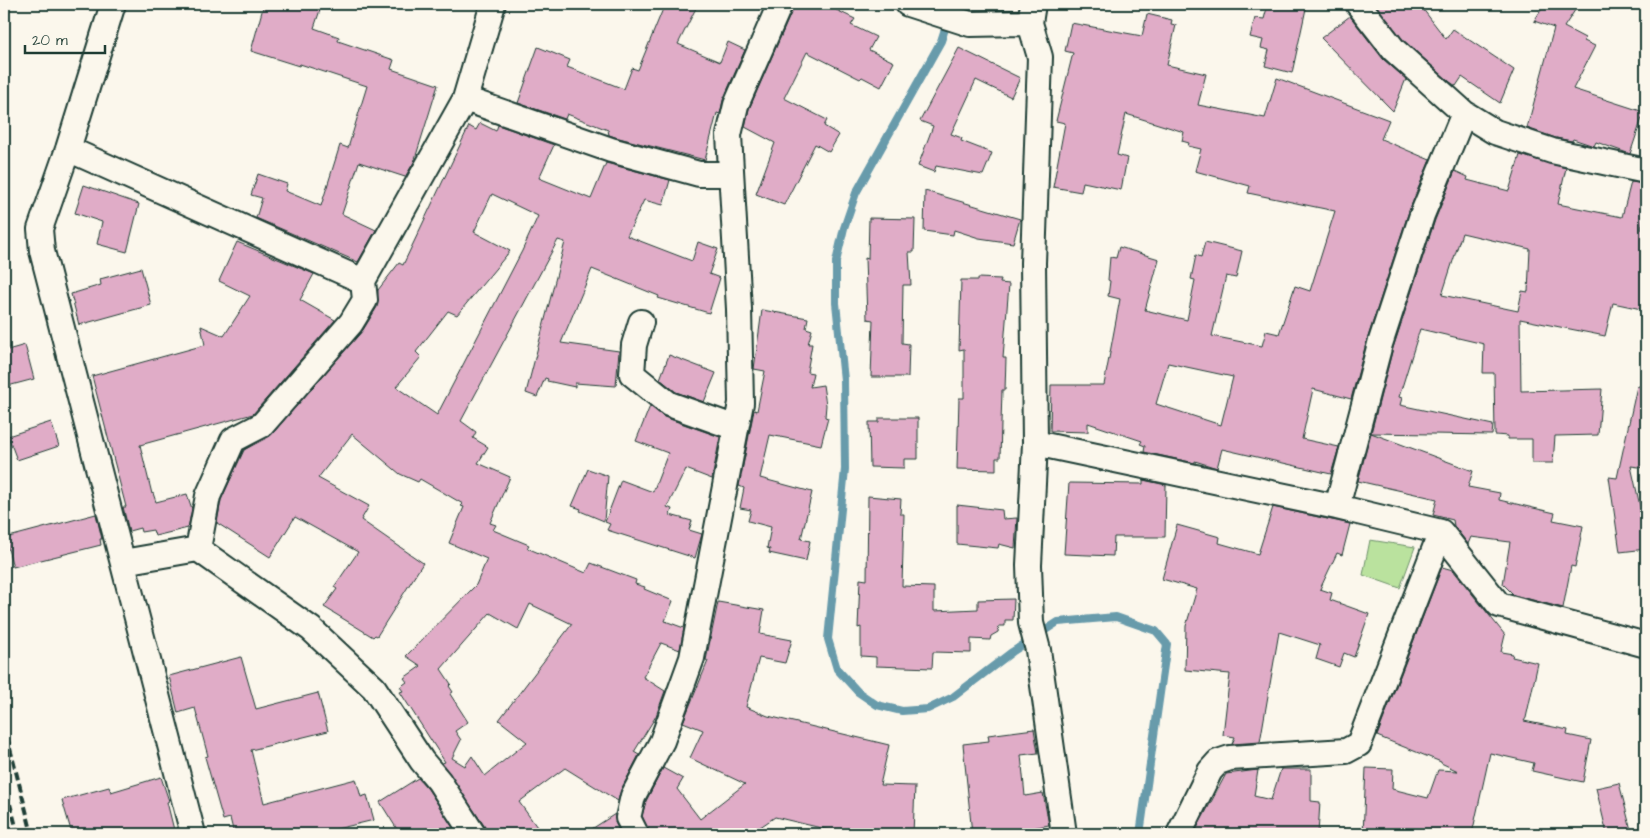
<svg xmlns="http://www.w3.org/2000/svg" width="1650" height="838" font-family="'Architects Daughter',sans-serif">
  <rect width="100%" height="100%" fill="#fbf7ec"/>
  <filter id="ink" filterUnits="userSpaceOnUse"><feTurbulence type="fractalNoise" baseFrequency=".02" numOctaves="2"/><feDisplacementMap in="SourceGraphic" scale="10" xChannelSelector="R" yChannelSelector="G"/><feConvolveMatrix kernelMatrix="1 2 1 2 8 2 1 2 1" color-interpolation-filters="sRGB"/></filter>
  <g filter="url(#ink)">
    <path fill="#bae29e" stroke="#6c9069" d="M1370,540L1415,547L1400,588L1363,575Z"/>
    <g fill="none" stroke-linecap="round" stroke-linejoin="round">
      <path stroke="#689bab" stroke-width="8" d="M953,4L941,41L856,193L844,228L836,262V303L844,380L845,469L828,639L837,669L858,692L877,705L902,711L928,709L953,697L1012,652L1058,622L1116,617L1156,631L1167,644L1140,834"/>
    </g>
    <path fill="#e0acc7" stroke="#1f3d34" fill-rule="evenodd" d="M264,4H322L314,28L339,37L338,41L394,60L391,69L438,85L414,162L405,177L359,162L342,214L376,230L358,262L256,218L262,198L251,195L258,174L287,184L285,191L321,206L340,145L348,148L367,86L300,64L299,66L251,51Z
      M665,4H698L678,44L720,62L728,42L745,50L723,100L720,114L717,113L705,160L615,137L609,135L608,130L567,114L565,119L518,103L538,47L570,60L567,67L624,89L632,68L638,70Z
      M795,4H824L855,19L851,25L876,37L869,50L894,62L881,87L862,77L860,79L807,52L784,98L827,120L824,126L839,135L829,152L815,144L784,205L756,194L775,143L745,127L749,109Z
      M1268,4H1307L1292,73L1265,66L1269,50L1261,48L1263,40L1250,37L1255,18L1264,19Z
      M1375,4H1419L1446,39L1453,29L1514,70L1500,103L1462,77L1456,86L1450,82L1404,41Z
      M1545,4H1579L1564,27L1585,38L1584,41L1595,46L1573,89L1644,112L1630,154L1596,142L1594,146L1573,139L1572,141L1556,138L1527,128L1554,28L1534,21Z
      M1147,14L1172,20L1171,24L1176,25L1167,65L1206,74L1198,105L1265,118L1277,78L1389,120L1381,139L1430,160L1409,211L1367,340L1351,399L1313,389L1302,439L1339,447L1331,474L1222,449L1217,468L1195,461V463L1144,452L1145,446L1140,444L1142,441L1088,423V432L1050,431L1051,385H1104L1120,299L1108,296L1110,281L1108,280L1110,257L1116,258L1119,247L1159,259L1145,310L1187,320L1195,280L1191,279L1196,255L1201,257L1205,242L1242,251L1236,278L1226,276L1212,336L1262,346L1266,331L1279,334L1295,286L1310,291L1335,211L1248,193L1250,186L1195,171L1201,149L1188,146L1189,143L1182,141L1184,132L1126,114L1117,155L1127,158L1121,190L1083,182L1081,192L1053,187L1065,123L1056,121L1073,53L1065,51L1071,23L1142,36ZM1168,363L1233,377L1221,425L1156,404Z
      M1350,16L1383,59L1406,79L1393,111L1321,38Z
      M959,48L1020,78L1011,97L976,80L951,134L962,138L961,141L992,153L983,175L936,166L934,172L918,166L933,126L920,121Z
      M480,123L496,131L498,125L554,145L539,178L591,199L606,163L670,180L663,205L644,200L627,236L692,261L698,242L718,249L709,274L720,278L709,313L658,298L659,296L592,269L561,343L619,351L616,386L575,383V387L547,381L548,379L545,378L537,397L526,393L565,242L558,240L461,421L476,432L473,438L488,447L478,463L510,477L490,523L496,525L493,530L529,545L527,548L586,573L591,563L636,580L635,584L645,587L644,589L673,601L665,621L684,628L680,650L661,643L643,677L665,691L656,716L634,752L639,755L621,790L618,801L565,768L519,802L542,834H487L485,827L442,763L445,762L400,692L403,691L400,687L407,682L404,678L421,666L406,656L476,585L487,559L449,543L464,507L461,506L463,504L420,479L418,482L400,474L352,434L318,478L369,506L361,520L423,563L377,636L375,635L373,637L324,607L337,589L334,587L358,552L295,517L270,557L217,523L221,500L244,450L272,434L363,330L377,307L378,290L399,263L403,265L469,126L476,130ZM492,194L538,216L522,251L437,415L396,387L421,357L416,352L448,311L457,315L510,251L474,232ZM530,604L572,624L499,720L527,742L485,776L472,756L465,766L452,758L461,740L455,731L468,722L450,694L453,692L449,686L451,684L441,669L490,613L518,629Z
      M1520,155L1566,168L1558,204L1622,217L1631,182L1646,184V209L1641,229L1646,230V310L1613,303L1605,336L1520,319L1521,391L1602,389L1598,435L1555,436L1553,463H1532V439H1508V436L1495,435L1494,373H1483L1484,344L1420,329L1399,397L1402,398L1400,405L1493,425L1492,435L1371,433L1393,348L1435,220L1455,171L1468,177L1467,180L1509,191ZM1462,233L1530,249L1528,292L1522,291L1518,311L1442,295Z
      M84,185L139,204L127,252L97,244L102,222L75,213Z
      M925,191L1020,219L1013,243L979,238L954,230L953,235L924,231Z
      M869,218L915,219L914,252H909L911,285H903L902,343L909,344L908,377H871L873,320L867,319L865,258L868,259Z
      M237,242L314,274L300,300L335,320L253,414L140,445L152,494L153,493L156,502L187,494L192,509L188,528L155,536L153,530L141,532L140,528L129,531L123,507H126L92,376L205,345L201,326L224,336L250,296L219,281Z
      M141,268L151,305L79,325L71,294L101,285L100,279Z
      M978,278L1001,279L1000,283L1009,284L1003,358H1006L1005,390H1002L1000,458H996V470L957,469L959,398H964V349L959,350L961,280H978Z
      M762,310L808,318L806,328L812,330L808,344H812L807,372L813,373L810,387L823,385L826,405L825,417L828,418L821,445L770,435L760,478L812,492L801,539L810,541L806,561L769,553L770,549L767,548L771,527L748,521L751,510L740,508L744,488L739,486L754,410L757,411L765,371L754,369Z
      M25,345L34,379L4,387V351Z
      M669,355L716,373L704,402L676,392L660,379Z
      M1637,386L1646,387V468L1631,466L1642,515H1646V549L1620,552L1609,477L1617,478Z
      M650,406L664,417L720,437L712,479L686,469L667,507L672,509L670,515L692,521L689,530L702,534L695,558L607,530L610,524L605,522L621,480L653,492L668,453L636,441Z
      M879,418H918V459H904V468L870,467L869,422H879Z
      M51,422L59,446L17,460L8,436Z
      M1371,433L1473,471L1468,487L1500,493L1499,500L1555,513L1553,520L1583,526L1575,567L1571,566L1563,608L1514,595L1503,584L1510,542L1471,537L1468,544L1454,526L1453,520L1433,515L1437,499L1358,481Z
      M588,469L608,476L604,521L580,511L581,509L572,506Z
      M1143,480L1166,485L1165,537H1114L1113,556L1064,554L1069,483L1143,484Z
      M868,496L901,499L900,514H904L902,586L934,587V611L978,609V600L1014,599L1013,620H1005V626H999L998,632L991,636L990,640L971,639V653L933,652L932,668L876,666V657L861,656V627L858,628L860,579L867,580Z
      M957,505L1002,510L1003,519L1017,518L1015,548L999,544L998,548L957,544Z
      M1273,507L1350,524L1342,555L1337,553L1320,589L1332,593L1330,600L1369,614L1354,657L1344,653L1339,667L1316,659L1320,645L1279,632L1260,742L1232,744L1235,737L1223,735L1230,674L1185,670L1186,626L1197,589L1162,579L1177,525L1220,537L1219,543L1258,554Z
      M96,514L102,539H100L101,545L13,567L5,538Z
      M1442,567L1453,570L1505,635L1501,652L1513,654L1512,657L1538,663L1526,718L1524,721L1568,730L1567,735L1591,740L1583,782L1532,771L1534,763L1490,753L1472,834H1363L1366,768L1393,769L1392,789L1428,798L1438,770L1458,771L1441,763V762L1377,736Z
      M718,602L764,610L760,634L792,640L785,663L759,658L746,707L768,716L889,745L880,785L915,786L913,834H838V832L775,817L750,834H650L642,816L646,801L663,768L683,779L677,789L700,819L745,784L690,758L703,730L683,722L708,661L706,660Z
      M241,657L256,709L318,693L328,731L251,750L264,803L356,779L361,797L367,795L374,820L316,834H234L230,818L223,820L205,757L208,756L195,708L178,713L169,676Z
      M1034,729L1038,753L1021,755L1025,796L1043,793L1049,825L997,834H972L963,744L989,741L988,735Z
      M1281,769H1311V801L1320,802L1318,834H1207L1196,830L1226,774L1258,770L1254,796L1271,800Z
      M161,777L169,801L167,802L175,834H72L62,800L109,787L111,792Z
      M418,778L428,789L457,834H400L380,802Z
      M1619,783L1632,834H1607L1596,788Z
      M615,814L616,824L621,834H584Z"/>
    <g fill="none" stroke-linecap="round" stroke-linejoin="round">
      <defs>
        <path id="minor" d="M113,4L68,149L40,229L42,251L193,834
          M908,4L970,24L1030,23
          M1033,4L1030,23L1040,57L1033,263L1035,443L1029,565L1031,623L1038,650L1064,834
          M1358,4L1394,50L1464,113L1495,132L1552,151L1646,171
          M465,99L611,150L699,174H729
          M68,149L363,281L465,99L493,4
          M641,322L634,345L632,374L669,404L736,428
          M1035,443L1337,507L1441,532L1499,605L1646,645
          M1337,507L1380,344L1422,215L1464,113
          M198,549L208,496L233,440L262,425L351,323L365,300L363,281
          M123,562L198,549L311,629L374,688L422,761L439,781L473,834
          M636,834L628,818L633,796L662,741L692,658L741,403L739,309L729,135L736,105L780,4
          M1179,834L1210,771L1218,762L1230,758L1346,751L1359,744L1441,532"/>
      </defs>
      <use href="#minor" stroke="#1f3d34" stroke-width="28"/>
      <use href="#minor" stroke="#fbf7ec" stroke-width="24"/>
      <path stroke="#1f3d34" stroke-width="4" stroke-dasharray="8 4" stroke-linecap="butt" d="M4,725L32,834
        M4,781L18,834"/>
    </g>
  </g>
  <rect width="1650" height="838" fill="none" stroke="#fbf7ec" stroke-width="20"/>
  <rect x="10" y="10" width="1630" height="818" fill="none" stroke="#1f3d34" stroke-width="2" filter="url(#ink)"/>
  <path d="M25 45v8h80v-8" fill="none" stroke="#1f3d34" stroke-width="2.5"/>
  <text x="32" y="45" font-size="15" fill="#1f3d34" stroke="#fbf7ec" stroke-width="4" paint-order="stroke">20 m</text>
</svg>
